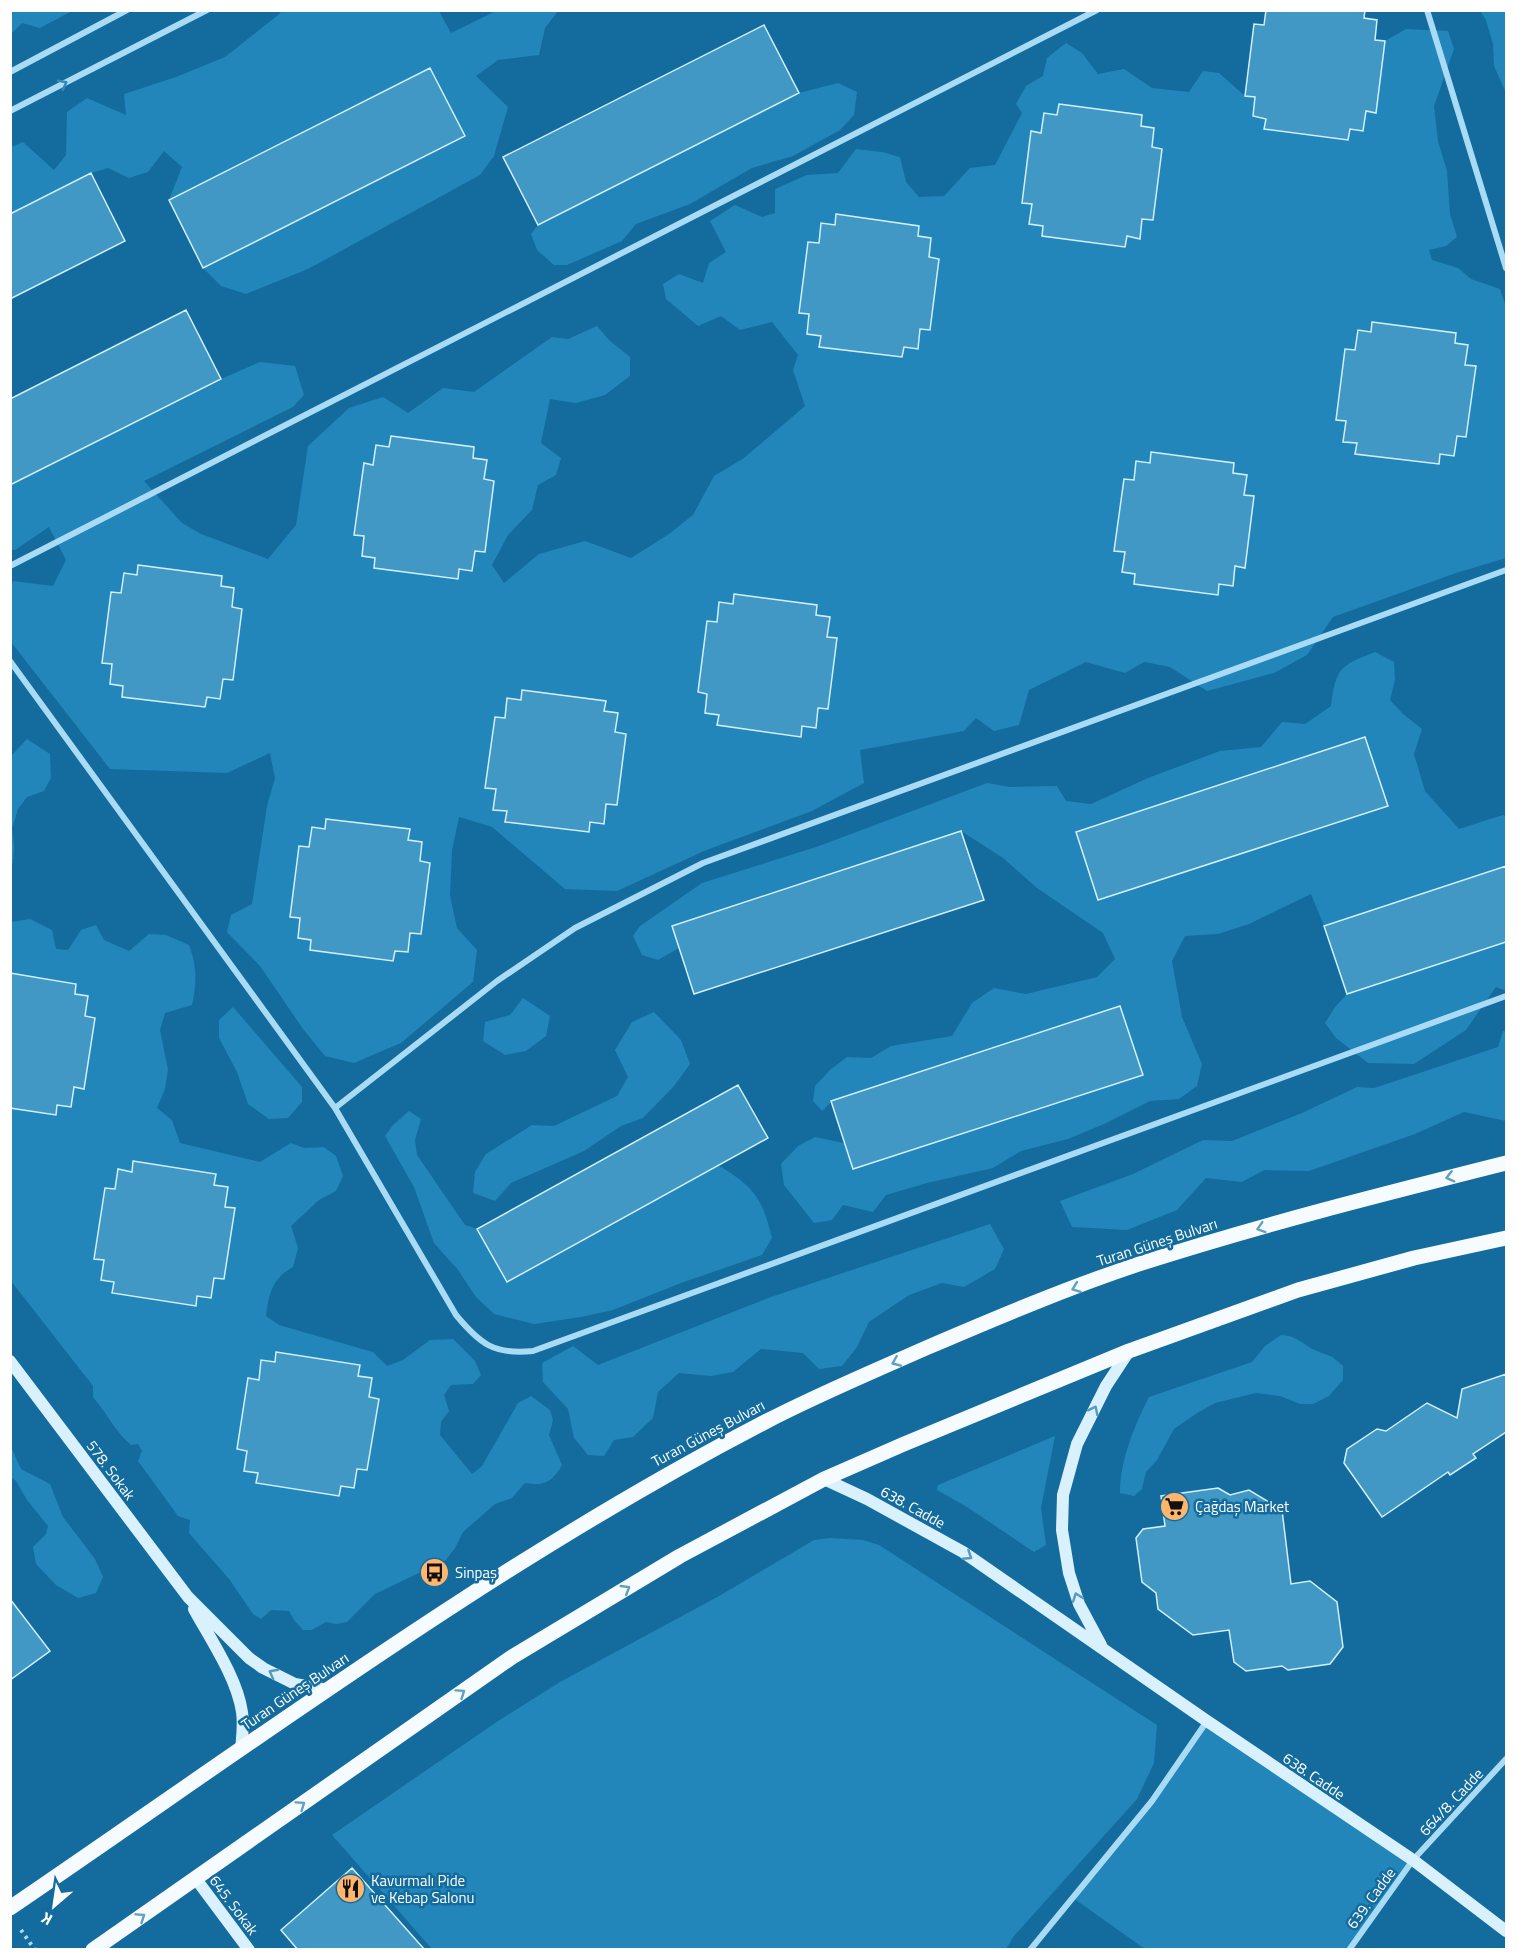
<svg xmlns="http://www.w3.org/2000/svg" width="1517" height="1960" font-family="'Titillium Web',sans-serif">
  <rect width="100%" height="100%" fill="#136c9d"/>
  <path fill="#2286ba" d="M11,10H72V11L40,28L22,23L11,34Z
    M283,11H439L451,33L496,11H558L545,28L539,55L498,60L476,76L508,107L494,156L480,175L308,269L246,294L221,286L203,268L169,200L182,167L164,151L148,172L129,178L108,168L91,173L11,214V147L23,142L54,170L66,155L67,112L87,98L126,115L124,94L176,77L225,57Z
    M1480,11H1506V93L1494,66L1493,44L1486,20Z
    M1406,29L1448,31L1454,49L1434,106L1438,141L1447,171L1450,214L1457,237L1446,246L1429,250L1432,260L1458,268L1471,279L1500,289L1506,307L1505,412L1506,413V558L1456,573L1333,617L1307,655L1274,673L1207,691L1170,667L1144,662L1125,673L1086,662L1029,690L1019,725L994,731L976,718L964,731L860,750L864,783L812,811L704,851L617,891L565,889L492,827L459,817L452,850L450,896L457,928L477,950L473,982L401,1043L354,1063L325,1056L303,1029L260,966L227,932L231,915L252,904L267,806L275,778L270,753L227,773L110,769L11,642L10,589L13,581L53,586L66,560L49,527L15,550H11V485L221,379L260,362L295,366L304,395L293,407L144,481L182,523L201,534L268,559L296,525L308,446L349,408L383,397L408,413L443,388L474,392L552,337L568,339L597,326L610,341L630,357V376L605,395L576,403L550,399L541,443L561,458L556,475L538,485L532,510L508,535L492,565L504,583L539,554L585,541L631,558L669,534L693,515L714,476L744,458L805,406L793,370L798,355L772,322L740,330L721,316L698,326L666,299L663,284L679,274L703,283L709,263L726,252L710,221L735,205L762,217L775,213V189L807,175L838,173L856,149L882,152L900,157L906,182L919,197L944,196L970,168L995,165L1022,113L1016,104L1026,86L1043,76L1047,58L1066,43L1082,53L1098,74L1124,69L1152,88L1189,92L1203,71L1219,73L1245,96L1255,97L1253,116L1266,119L1265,129L1348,140L1350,129L1363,131L1366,111L1375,113L1385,41Z
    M838,83L857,92L854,115L840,130L793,156L752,168L690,204L636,224L622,241L567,265H554L537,250L531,234L538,225L799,93Z
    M1375,652L1394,662L1395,680L1390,700L1403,714L1422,729L1414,754L1425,791L1459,829L1503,815L1506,816V866L1324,926L1311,894L1249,924L1218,934L1185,936L1172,961L1182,1017L1202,1064L1197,1086L1179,1099L1150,1101L1104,1124L1068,1139L1021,1151L993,1168L927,1183L886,1195L873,1212L843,1205L832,1220L814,1223L784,1185L781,1164L798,1146L815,1137L844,1143L831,1102L822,1111L813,1101L815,1086L830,1070L847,1057L871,1058L891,1046L952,1036L972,1003L994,988L1026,994L1097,977L1115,959L1103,933L1037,888L1003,858L961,831L672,926L679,948L658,960L642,955L633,936L640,926L702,883L819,846L987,783L1010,787L1057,786L1066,801L1091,804L1148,778L1220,751L1261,747L1282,722L1305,724L1331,706C1336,667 1340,666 1375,652Z
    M27,739L50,754L51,778L44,791L27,797L18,809L12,829L14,845L13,863H11V756Z
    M30,919L52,930L56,949L68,950L81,930L96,925L104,940L129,951L149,934L166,935L189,945C197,966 197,983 192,1005L165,1013L160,1030L168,1070L165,1089L157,1108L172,1120L180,1143L260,1162L291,1143L304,1148L324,1147L336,1156L343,1176L336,1191L319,1200L291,1226L298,1248L293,1267C272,1279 269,1293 266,1316L279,1325L373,1352L387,1366L403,1360L430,1340L453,1339L475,1361L481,1375L473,1384L451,1385L444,1395L449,1411L441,1422L440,1435L472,1474L482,1466L518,1403L531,1396L550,1410L553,1420L549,1435L562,1465C553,1481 544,1487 525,1483L512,1498L495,1504L463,1532L455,1548L446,1560L375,1594L347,1622L336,1624L326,1622L312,1630H303L294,1620L289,1611L271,1610L261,1619L253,1614L229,1579L189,1533L190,1520L178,1516L138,1461L142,1451L138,1444L131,1445C116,1433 106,1412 93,1397V1386L11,1281V922Z
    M1506,942V991L1496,987L1466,1030L1414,1064L1368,1063L1336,1038L1325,1023L1335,1007L1347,994Z
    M523,998L550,1016L546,1036L526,1051L505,1055L483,1041L485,1022L510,1015Z
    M233,1007L302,1087V1102L288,1118L269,1119L248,1104L237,1072L219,1038V1020Z
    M654,1012L681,1040L690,1064L674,1086L643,1118L621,1126L584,1151L511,1183L495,1201L473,1193L475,1172L486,1154L532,1125L554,1126L617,1096L628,1077L615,1050L632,1022Z
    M1503,1031H1506V1121L1464,1112L1415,1134L1309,1171L1264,1170L1242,1182L1206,1178L1177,1210L1127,1230L1072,1227L1060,1201L1133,1174L1203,1140L1232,1141L1302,1113L1357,1087L1374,1088L1498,1047Z
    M409,1111L421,1119L415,1140L417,1155L465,1225L477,1229L507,1282L718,1165C754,1187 762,1197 772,1238L762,1255L681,1283L613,1310L581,1317L534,1324L494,1314L476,1297L458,1270L434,1243L414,1187L385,1136L393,1125Z
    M990,1224L1004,1249L995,1269L964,1287L942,1283L909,1295L869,1322L857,1347L842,1366L819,1369L803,1353L761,1349L733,1372L711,1376L679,1373L658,1392L653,1418L633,1437L614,1440L604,1456L588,1455L574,1438L568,1409L543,1382L542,1363L573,1346L598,1365L771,1297Z
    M1281,1335C1299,1336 1302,1345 1317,1351C1331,1357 1330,1354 1343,1366V1380L1329,1396L1313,1404H1300L1280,1396L1256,1393L1215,1403L1197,1413L1174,1429L1157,1460L1146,1472L1142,1489L1134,1496L1120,1493C1120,1461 1134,1426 1149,1397L1252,1362L1265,1346Z
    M1055,1436L1041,1508L1046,1545L1034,1552L967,1507L937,1490L938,1485Z
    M10,1445L21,1469L50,1484L63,1517L95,1559L103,1577L96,1593L78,1598L56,1585L36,1564L33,1547L46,1534L48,1526L27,1500L16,1481L11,1477Z
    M830,1538L863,1540L879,1545L1157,1725L1154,1763L1137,1799L1014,1936L1006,1949H432L332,1835L498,1721L560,1682L719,1596L814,1540Z
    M1207,1721L1413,1860L1349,1949H1145L1073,1898L1152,1801Z"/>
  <path fill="#4198c5" stroke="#d2effd" stroke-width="1.5" d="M1266,10H1365L1364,18L1377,20L1375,40L1385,41L1376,113L1366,111L1363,131L1350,129L1348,140L1264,129L1266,119L1253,116L1255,97L1245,96L1254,24L1264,25Z
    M764,25L799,93L538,225L503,157Z
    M430,68L465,136L203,268L169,200Z
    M1059,104L1142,115L1141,126L1154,128L1152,147L1162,149L1153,220L1142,219L1140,239L1127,236L1125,247L1042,236L1043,226L1029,224L1032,204L1022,203L1031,131L1041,133L1044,113L1057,115Z
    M91,173L125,241L10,299V214Z
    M836,214L919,226L918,236L931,238L929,257L939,259L930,330L920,329L918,349L904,347L902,357L819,347L821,336L807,334L809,314L799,313L808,242L819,243L821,223L835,225Z
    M186,310L221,379L10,485V399Z
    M1372,322L1456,333L1455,343L1468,345L1465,365L1476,366L1466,437L1457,436L1454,456L1440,454L1439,464L1355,454L1357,443L1343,442L1346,421L1336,420L1345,349L1355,350L1358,330L1371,332Z
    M391,436L474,447L473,458L487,460L484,479L494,481L485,552L475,551L472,571L459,569L458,579L374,568L375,558L362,556L364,536L354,535L364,463L373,465L376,445L389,447Z
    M1151,452L1234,463L1233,473L1247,475L1244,495L1254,496L1245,568L1235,566L1233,586L1219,584L1218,595L1134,584L1135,574L1122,572L1125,552L1114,551L1124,479L1134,480L1136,461L1150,463Z
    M138,565L222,576L221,586L234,588L232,607L242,609L233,680L223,679L220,699L207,697L205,707L122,697L123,686L110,684L112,664L102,663L111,592L121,593L124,573L137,575Z
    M734,594L817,605L816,615L830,617L827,637L837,638L828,709L818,708L816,728L802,726L801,737L717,725L719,715L705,713L707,694L698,692L707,621L717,622L719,602L733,604Z
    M522,690L606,701L604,711L618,713L615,732L626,734L617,805L606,804L604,824L590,822L589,832L505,822L507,811L493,810L496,789L485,788L495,717L505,718L507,698L521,700Z
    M1365,737L1388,806L1098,900L1076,832Z
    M326,819L410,829L408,840L422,842L420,861L430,863L421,934L410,933L408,952L395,951L393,961L310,950L311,940L298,938L300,918L290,917L299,846L309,847L312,827L325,829Z
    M961,831L984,900L694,994L672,926Z
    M1506,866V942L1347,994L1324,926Z
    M10,973L76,984L75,994L88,996L85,1016L95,1018L84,1089L74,1087L71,1107L57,1105L56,1115L10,1108Z
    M1120,1006L1143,1075L853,1169L831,1101Z
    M738,1085L768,1138L507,1282L477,1229Z
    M133,1161L216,1174L214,1185L228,1187L225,1207L235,1208L224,1279L214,1278L211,1298L197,1296L196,1306L112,1293L114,1282L101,1280L104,1260L94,1259L105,1188L115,1189L118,1169L132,1172Z
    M276,1352L360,1365L358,1376L372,1378L369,1397L379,1399L367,1470L357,1469L354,1488L341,1486L339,1496L256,1483L258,1473L244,1471L247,1451L237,1449L248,1378L259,1380L261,1360L275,1362Z
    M1506,1374V1432L1473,1454L1476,1458L1450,1475L1448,1472L1382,1517L1344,1463L1347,1449L1377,1429L1386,1431L1427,1403L1457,1418L1462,1389Z
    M1218,1488L1230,1495L1249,1490L1282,1510L1291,1584L1310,1581L1337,1602L1343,1647L1330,1664L1288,1670L1282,1666L1246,1671L1234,1662L1229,1630L1193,1635L1158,1609L1156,1593L1142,1582L1136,1538L1143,1529L1165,1526L1161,1496Z
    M10,1599L50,1651L10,1680Z
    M352,1868L425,1950H298L281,1930Z"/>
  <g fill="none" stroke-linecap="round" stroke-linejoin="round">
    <path stroke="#aadbf4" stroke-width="4" stroke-dasharray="3 4.5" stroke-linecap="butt" d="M21,1930L35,1950"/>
    <path stroke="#aadbf4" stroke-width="6" d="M1427,10L1506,268
      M10,72L127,10
      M10,111L207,10
      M10,566L1097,10
      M10,661L335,1108L456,1315C480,1344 494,1355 533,1351L1506,996
      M335,1108L497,981L575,928L703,863L1506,570
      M1030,1950L1152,1801L1207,1721
      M1349,1950L1413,1860L1506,1759"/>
    <path stroke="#d9f0fd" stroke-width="12" d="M10,1361L188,1597L249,1658L263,1668L295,1684L328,1690
      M824,1479L867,1499L963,1552L1207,1721L1413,1860L1506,1931
      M194,1609C211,1640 237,1678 242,1712C244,1725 242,1738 241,1750
      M1101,1645L1079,1604L1069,1573L1062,1530L1063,1495L1077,1444L1106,1386L1129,1351
      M196,1879L249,1950"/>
    <path stroke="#f6fbff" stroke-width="15" d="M10,1908C257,1740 499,1560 765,1422C817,1395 872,1372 926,1348C996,1318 1067,1288 1139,1264C1260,1225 1383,1194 1506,1163
      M93,1950L512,1657L680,1556L824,1479L904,1444L1129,1351L1298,1290L1414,1258L1506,1238"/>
  </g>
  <defs><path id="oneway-chevron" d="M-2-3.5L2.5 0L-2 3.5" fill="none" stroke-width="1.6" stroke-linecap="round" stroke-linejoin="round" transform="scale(1.5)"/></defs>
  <use stroke="#3988b3" href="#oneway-chevron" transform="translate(63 84) rotate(-27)"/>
  <g stroke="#629ebf">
    <use href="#oneway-chevron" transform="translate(1450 1177) rotate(166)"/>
    <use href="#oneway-chevron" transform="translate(1261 1228) rotate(163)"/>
    <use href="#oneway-chevron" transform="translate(1076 1288) rotate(159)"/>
    <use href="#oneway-chevron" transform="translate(896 1362) rotate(157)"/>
    <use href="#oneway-chevron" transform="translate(626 1589) rotate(-31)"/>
    <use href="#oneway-chevron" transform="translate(461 1693) rotate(-35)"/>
    <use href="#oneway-chevron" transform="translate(301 1805) rotate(-35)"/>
    <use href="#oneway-chevron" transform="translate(141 1917) rotate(-34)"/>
  </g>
  <g stroke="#589abf">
    <use href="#oneway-chevron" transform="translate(1094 1410) rotate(-63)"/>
    <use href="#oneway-chevron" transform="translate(968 1556) rotate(33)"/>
    <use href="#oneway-chevron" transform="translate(1077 1597) rotate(-110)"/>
    <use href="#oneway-chevron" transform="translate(273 1673) rotate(-152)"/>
  </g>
  <defs>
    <symbol id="supermarket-disc" viewBox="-11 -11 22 22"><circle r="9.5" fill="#ffb66c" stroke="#136c9d"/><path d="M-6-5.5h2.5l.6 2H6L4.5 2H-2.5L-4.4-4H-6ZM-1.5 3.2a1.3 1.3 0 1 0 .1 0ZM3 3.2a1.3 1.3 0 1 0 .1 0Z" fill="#111"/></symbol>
    <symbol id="bus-disc" viewBox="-11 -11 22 22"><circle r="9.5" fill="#ffb66c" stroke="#136c9d"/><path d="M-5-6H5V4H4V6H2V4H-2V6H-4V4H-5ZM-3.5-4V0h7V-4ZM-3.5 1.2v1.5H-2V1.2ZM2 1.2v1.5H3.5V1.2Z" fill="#111"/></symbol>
    <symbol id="restaurant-disc" viewBox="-11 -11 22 22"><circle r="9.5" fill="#ffb66c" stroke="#136c9d"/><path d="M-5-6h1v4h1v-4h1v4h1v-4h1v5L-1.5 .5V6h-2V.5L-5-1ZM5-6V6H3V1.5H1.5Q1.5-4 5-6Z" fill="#111"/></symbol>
  </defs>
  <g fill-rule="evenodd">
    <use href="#supermarket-disc" x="1158" y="1490" width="33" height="33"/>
    <use href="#bus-disc" x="418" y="1556" width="33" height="33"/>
    <use href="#restaurant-disc" x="334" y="1872" width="33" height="33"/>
  </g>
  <g text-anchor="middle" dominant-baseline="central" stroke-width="5" stroke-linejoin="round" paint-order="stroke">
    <g font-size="15" fill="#fff" stroke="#136c9d">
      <text transform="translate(1157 1242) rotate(-18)">Turan Güneş Bulvarı</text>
      <text transform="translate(708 1433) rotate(-28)">Turan Güneş Bulvarı</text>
      <text transform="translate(111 1470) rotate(53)">578. Sokak</text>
      <text transform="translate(913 1507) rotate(29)">638. Cadde</text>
      <text transform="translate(295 1691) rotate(-34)">Turan Güneş Bulvarı</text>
      <text transform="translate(1314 1776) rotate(34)">638. Cadde</text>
      <text transform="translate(1451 1802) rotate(-47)">664/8. Cadde</text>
      <text transform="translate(1371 1898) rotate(-54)">639. Cadde</text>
      <text transform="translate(234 1905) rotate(53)">645. Sokak</text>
    </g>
    <g font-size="15" fill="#fff" stroke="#136c9d" text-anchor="start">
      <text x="1195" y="1506">Çağdaş Market</text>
      <text x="455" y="1572">Sinpaş</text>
      <text x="371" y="1880">Kavurmalı Pide<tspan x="371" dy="17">ve Kebap Salonu</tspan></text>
    </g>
  </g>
  <rect width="1517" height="1960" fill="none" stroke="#ffffff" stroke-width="24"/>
  <g transform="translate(54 1906) rotate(209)" stroke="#136c9d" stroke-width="4.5" paint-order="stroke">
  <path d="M0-4.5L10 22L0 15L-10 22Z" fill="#ffffff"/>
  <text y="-9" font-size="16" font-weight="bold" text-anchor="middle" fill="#ffffff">K</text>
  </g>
</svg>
